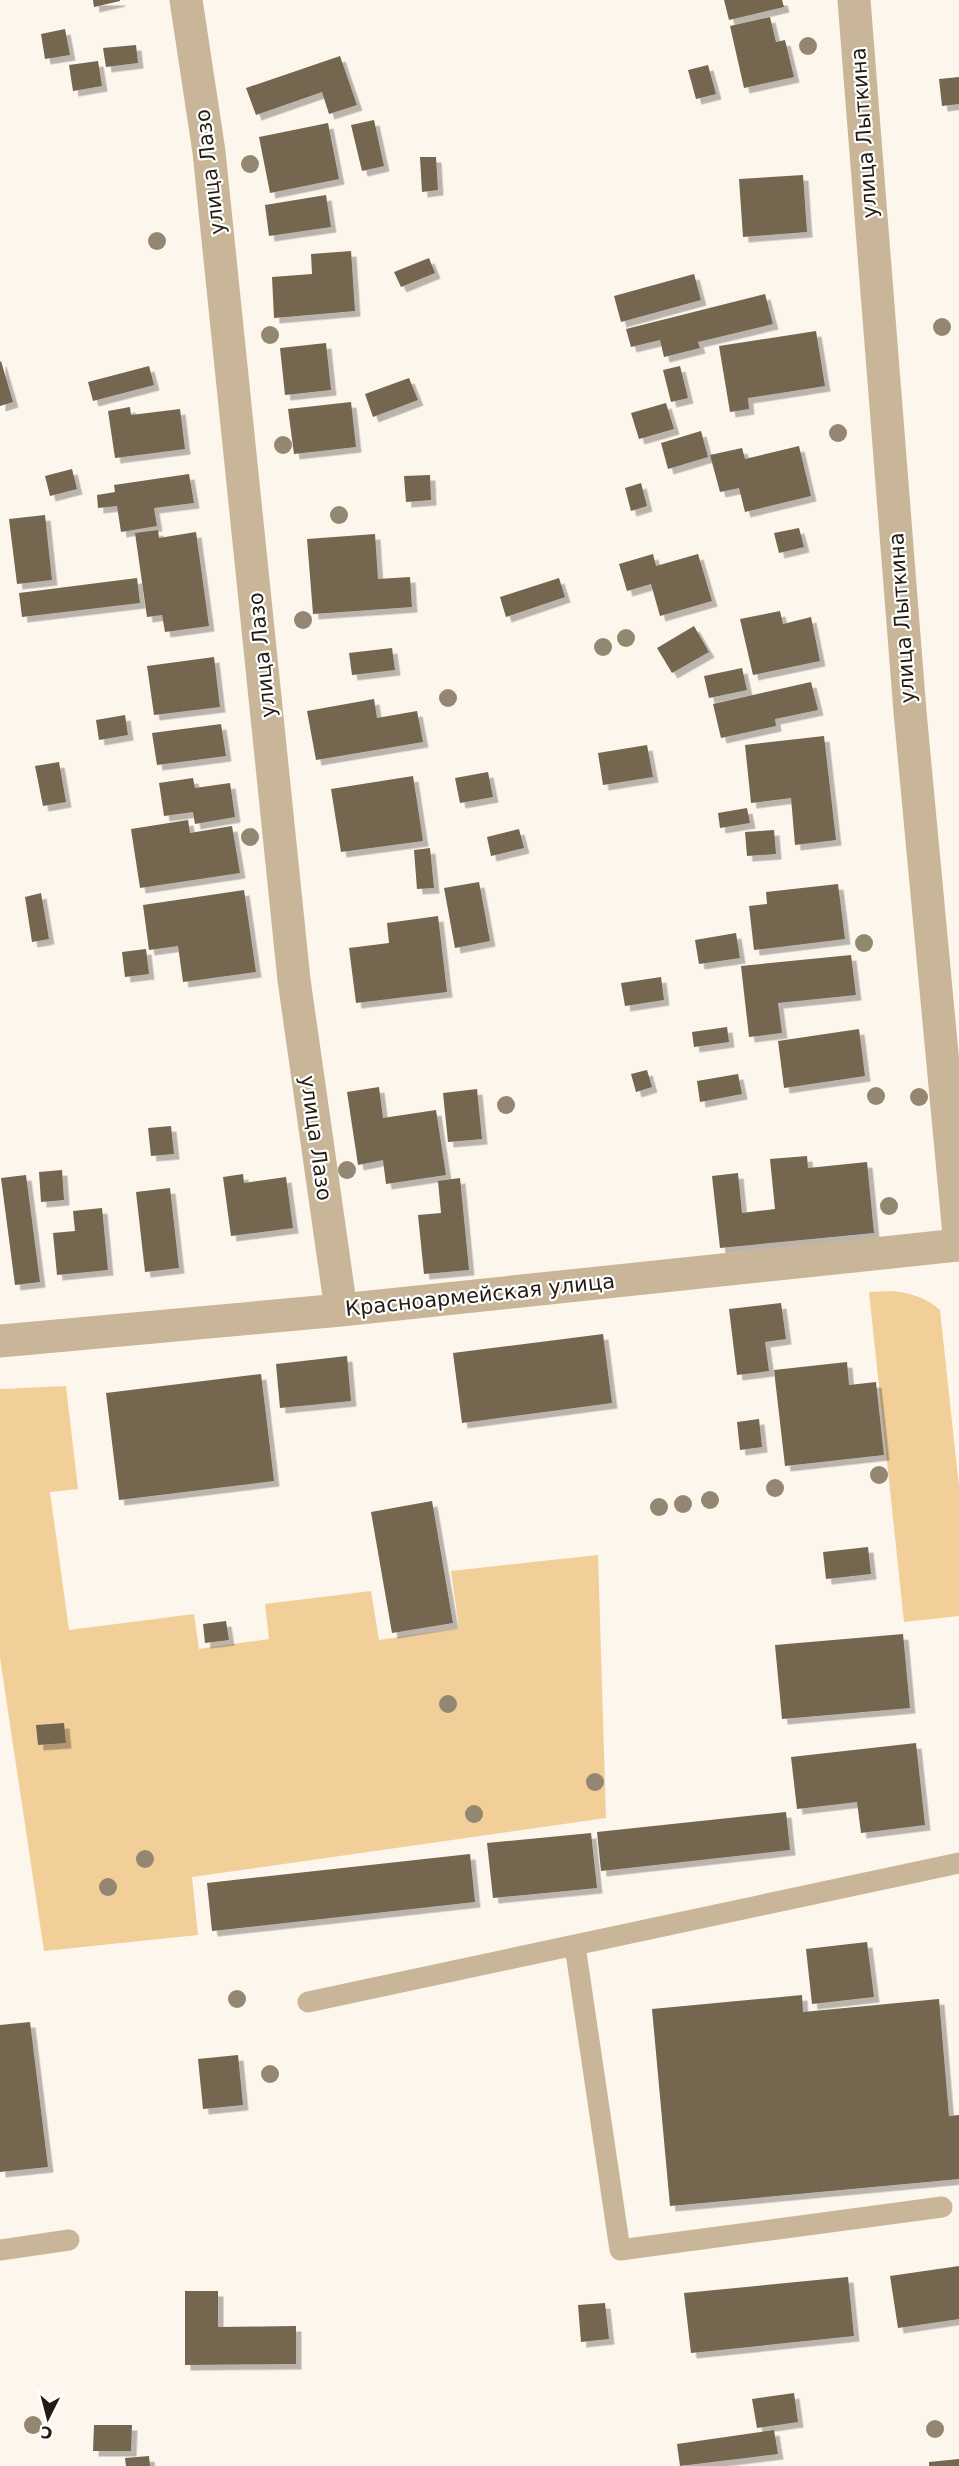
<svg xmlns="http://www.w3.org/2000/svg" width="959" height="2466" font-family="'DejaVu Sans',sans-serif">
  <defs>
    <filter id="shadow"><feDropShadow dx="5.5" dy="5.5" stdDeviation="0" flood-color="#0004"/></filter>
  </defs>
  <rect width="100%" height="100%" fill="#fdf6ec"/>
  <path fill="#f2cf99" d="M891,1291C911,1293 925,1297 940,1310L959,1487V1616L904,1622L869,1292Z
    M66,1386L78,1489L50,1492L69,1630L194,1614L199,1649L269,1639L265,1604L371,1591L379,1640L459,1628L451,1571L598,1555L606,1818L192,1877L198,1935L44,1951L0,1658V1389Z"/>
  <path fill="#746650" filter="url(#shadow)" d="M93,0H120V1L94,7Z
    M724,0H782L784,7L729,20Z
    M770,17L776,42L785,40L794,77L744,88L730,26Z
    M65,29L70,55L45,59L41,34Z
    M136,45L138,63L106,67L103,48Z
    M340,56L357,105L329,114L322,92L256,115L246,88Z
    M98,61L102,86L73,91L69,65Z
    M708,65L716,94L696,99L688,70Z
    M959,77V104L942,106L939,79Z
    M374,120L384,166L362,171L351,125Z
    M328,123L339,179L270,193L259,137Z
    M420,157H436L438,190L422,192Z
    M803,175L807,232L743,237L739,179Z
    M326,195L331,227L269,236L265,205Z
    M351,251L355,311L274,318L272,277L312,274L311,254Z
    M429,258L435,273L401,287L394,272Z
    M694,274L701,300L621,322L614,296Z
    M765,294L773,324L698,342L700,348L664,357L660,340L631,347L626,329Z
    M816,331L825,386L748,398L749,409L730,412L719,346Z
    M326,343L331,390L285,395L280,348Z
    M1,361L13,402L0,406V362Z
    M149,366L154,385L93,401L88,382Z
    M680,366L688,398L671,402L663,370Z
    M409,378L418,400L373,417L365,394Z
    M351,402L356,447L294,454L288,409Z
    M666,403L674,429L639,439L631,413Z
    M130,407L131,415L180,409L185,449L115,458L108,411Z
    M701,431L708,457L668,469L661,443Z
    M799,446L811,496L745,512L739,488L720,492L710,455L742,448L745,459Z
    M72,469L77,489L50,496L45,476Z
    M189,474L194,503L154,508L157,526L121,532L117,506L98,508L97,495L115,492L114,485Z
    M430,475L431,500L406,502L404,476Z
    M641,483L647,506L631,511L625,488Z
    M45,515L52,580L17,584L9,519Z
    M799,528L804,547L779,553L774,533Z
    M158,530L159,538L196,532L209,626L165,632L162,615L147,617L135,533Z
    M375,534L378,579L410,577L412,607L313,614L307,539Z
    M653,554L656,566L698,554L712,601L660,616L651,584L627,591L619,564Z
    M137,578L140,603L22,617L19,593Z
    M559,578L565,597L506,617L500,597Z
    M780,611L783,624L811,617L820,661L753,675L740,619Z
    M694,626L709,652L672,673L657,648Z
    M392,648L395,670L352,675L349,653Z
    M214,657L220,707L154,715L147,666Z
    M742,668L747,690L709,698L704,676Z
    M811,682L818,710L775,719L776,726L721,738L713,704Z
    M374,699L377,718L417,711L423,742L316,760L307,711Z
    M125,715L128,735L99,740L96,720Z
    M221,724L226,756L157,765L152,733Z
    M824,736L836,840L795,845L791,798L751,803L745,745Z
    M647,745L653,777L603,785L598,753Z
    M59,762L66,802L43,806L35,766Z
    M488,772L493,797L460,803L455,778Z
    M413,776L423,841L341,852L331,789Z
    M193,778L195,788L230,783L235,817L195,824L193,812L164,816L159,783Z
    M747,808L750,823L720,828L718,813Z
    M188,820L190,833L232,826L240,873L140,888L131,829Z
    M519,829L524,848L491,856L487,837Z
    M774,830L776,854L747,856L745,832Z
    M430,848L434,888L417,889L414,850Z
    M479,882L490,941L455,948L444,888Z
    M838,884L845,939L754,950L749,906L767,904L766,892Z
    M244,890L256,972L183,982L178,946L149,950L143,905Z
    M41,893L49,939L32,942L25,897Z
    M438,916L447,992L356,1003L349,948L389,943L387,923Z
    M736,933L740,958L699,964L695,940Z
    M146,949L149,974L125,977L122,952Z
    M851,955L856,995L778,1003L782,1033L749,1037L741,966Z
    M661,977L664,1000L625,1006L621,983Z
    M727,1027L729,1042L694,1047L692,1032Z
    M859,1029L865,1076L784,1088L778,1041Z
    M647,1070L652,1087L636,1092L631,1074Z
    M738,1074L742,1094L700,1102L697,1081Z
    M379,1087L383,1118L436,1110L446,1175L386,1184L383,1160L358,1165L347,1092Z
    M477,1089L482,1139L448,1142L443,1093Z
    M171,1126L174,1154L151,1156L148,1128Z
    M807,1156L808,1168L867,1162L874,1233L720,1248L712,1176L738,1173L742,1213L775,1209L770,1159Z
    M62,1170L64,1200L41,1202L39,1172Z
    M243,1174L244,1183L286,1177L293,1228L231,1236L223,1177Z
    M26,1175L40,1282L15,1285L1,1178Z
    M460,1178L469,1270L424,1274L418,1215L441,1213L438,1181Z
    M170,1188L179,1268L145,1272L136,1192Z
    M102,1208L108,1270L57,1275L53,1233L75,1231L73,1211Z
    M781,1303L786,1339L765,1342L769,1371L737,1375L729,1309Z
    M603,1334L612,1403L462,1423L453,1353Z
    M347,1356L351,1401L280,1408L276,1364Z
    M847,1362L849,1385L876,1382L884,1455L785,1466L774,1370Z
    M261,1374L274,1481L119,1500L106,1393Z
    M759,1419L762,1447L740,1450L737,1422Z
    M432,1501L453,1623L392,1633L371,1512Z
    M868,1547L871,1574L826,1579L823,1552Z
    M226,1621L229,1640L205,1643L203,1624Z
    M903,1634L910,1708L782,1719L775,1645Z
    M64,1723L66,1743L38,1745L36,1725Z
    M916,1743L925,1825L861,1833L857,1802L797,1809L791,1757Z
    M786,1812L790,1850L601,1871L597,1832Z
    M591,1833L597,1888L493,1898L487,1843Z
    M470,1854L475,1902L212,1931L207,1883Z
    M867,1942L874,1997L812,2004L806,1949Z
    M802,1995L803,2012L939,1999L949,2116L959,2115V2179L670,2206L652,2009Z
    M30,2022L48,2167L0,2172V2025Z
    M238,2055L243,2105L203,2109L198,2059Z
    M959,2266V2319L898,2328L890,2276Z
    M848,2277L854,2336L691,2353L684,2293Z
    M185,2291H218V2327L296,2326V2364L185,2365Z
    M605,2303L609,2339L581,2342L578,2305Z
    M794,2393L798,2422L757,2428L752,2399Z
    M94,2425H132L131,2451H93Z
    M774,2430L778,2454L680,2466L677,2444Z
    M149,2456L150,2466H126L125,2458Z
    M959,2459V2466H929V2462Z"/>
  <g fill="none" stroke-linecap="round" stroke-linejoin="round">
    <path stroke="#c9b698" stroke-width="21" d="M575,1946L620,2250L942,2207
      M308,2002L959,1863
      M0,2250L69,2240"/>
    <path stroke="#c9b698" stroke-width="33" d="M186,0L209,152L294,980L341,1310
      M854,0L910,712L959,1235
      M0,1341L341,1310L959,1245"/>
  </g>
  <g fill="#948771">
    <circle cx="808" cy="46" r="9"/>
    <circle cx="250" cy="164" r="9"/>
    <circle cx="157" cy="241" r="9"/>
    <circle cx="942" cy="327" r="9"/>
    <circle cx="270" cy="335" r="9"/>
    <circle cx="838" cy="433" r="9"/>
    <circle cx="283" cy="445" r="9"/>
    <circle cx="339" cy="515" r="9"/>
    <circle cx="303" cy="620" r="9"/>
    <circle cx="626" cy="638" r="9"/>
    <circle cx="603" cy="647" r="9"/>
    <circle cx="448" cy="698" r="9"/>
    <circle cx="250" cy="837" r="9"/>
    <circle cx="864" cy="943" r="9"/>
    <circle cx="876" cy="1096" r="9"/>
    <circle cx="919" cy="1097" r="9"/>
    <circle cx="506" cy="1105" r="9"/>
    <circle cx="347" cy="1170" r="9"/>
    <circle cx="889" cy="1206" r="9"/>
    <circle cx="879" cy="1475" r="9"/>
    <circle cx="775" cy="1488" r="9"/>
    <circle cx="710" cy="1500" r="9"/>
    <circle cx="683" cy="1504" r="9"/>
    <circle cx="659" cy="1507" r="9"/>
    <circle cx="448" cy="1704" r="9"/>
    <circle cx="595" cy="1782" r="9"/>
    <circle cx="474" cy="1814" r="9"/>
    <circle cx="145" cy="1859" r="9"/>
    <circle cx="108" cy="1887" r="9"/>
    <circle cx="237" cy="1999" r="9"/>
    <circle cx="270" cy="2074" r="9"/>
    <circle cx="33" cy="2425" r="9"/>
    <circle cx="935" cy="2429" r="9"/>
  </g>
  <g text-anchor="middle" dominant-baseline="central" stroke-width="4.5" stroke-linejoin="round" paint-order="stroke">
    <g font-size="21" fill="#221c13" stroke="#fff">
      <text transform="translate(864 133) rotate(-94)">улица Лыткина</text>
      <text transform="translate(210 172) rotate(-97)">улица Лазо</text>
      <text transform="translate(902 618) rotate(-94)">улица Лыткина</text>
      <text transform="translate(262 655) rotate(-96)">улица Лазо</text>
      <text transform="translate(316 1138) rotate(82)">улица Лазо</text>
      <text transform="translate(480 1295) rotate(-6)">Красноармейская улица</text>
    </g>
  </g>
  <g transform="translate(48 2418) rotate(186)" stroke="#ffffff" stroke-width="4.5" paint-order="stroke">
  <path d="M0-4.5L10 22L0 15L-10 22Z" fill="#221c13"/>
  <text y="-9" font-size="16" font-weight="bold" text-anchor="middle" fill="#221c13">С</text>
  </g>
</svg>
